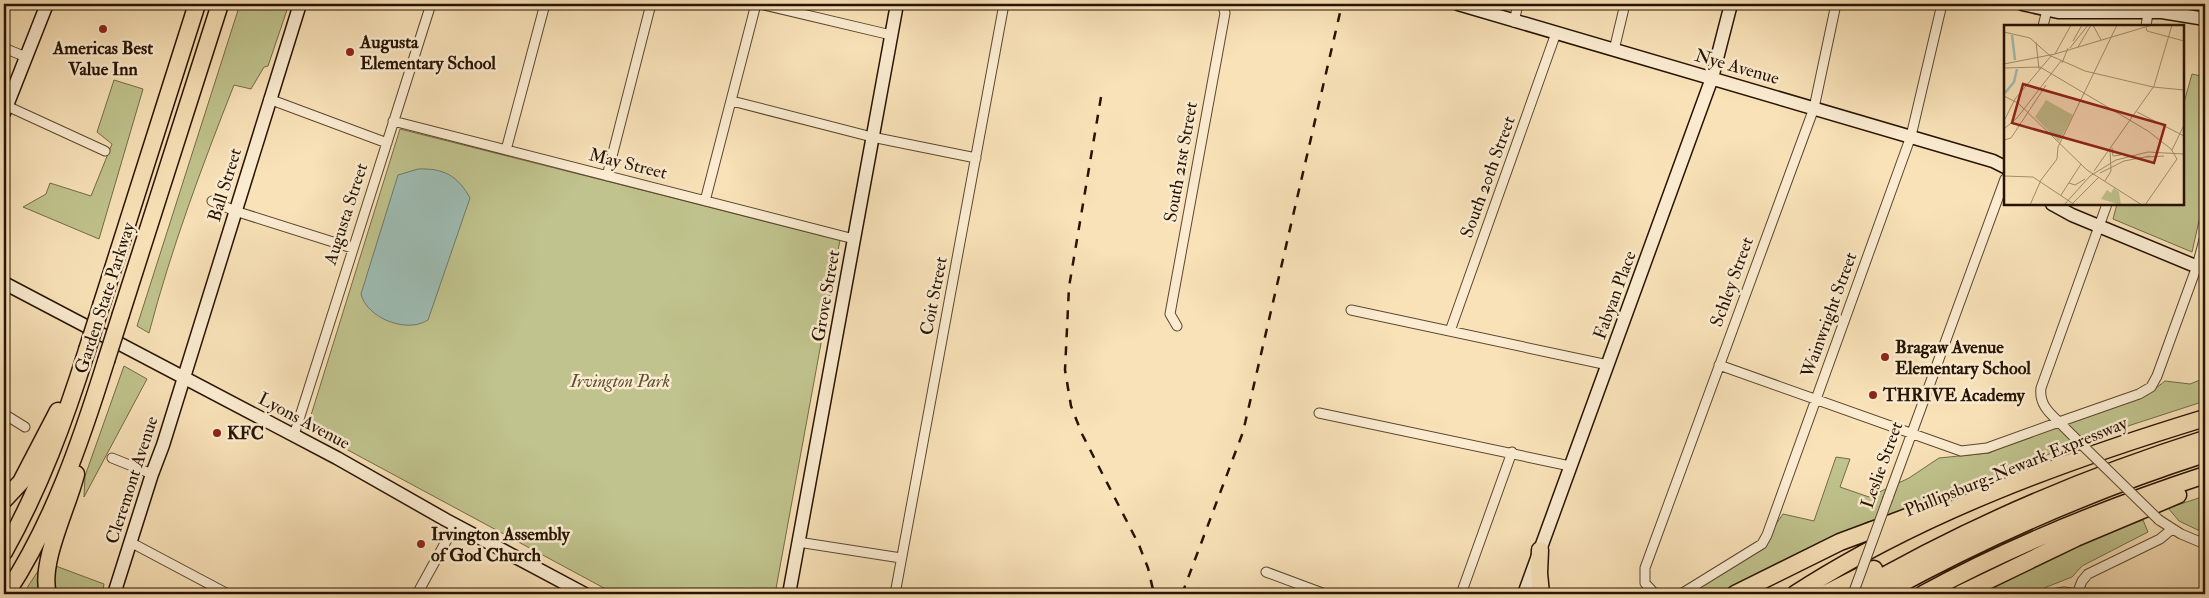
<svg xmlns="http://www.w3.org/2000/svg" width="2209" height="598" font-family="'IM FELL Double Pica',serif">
  <rect width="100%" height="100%" fill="#f9e2b8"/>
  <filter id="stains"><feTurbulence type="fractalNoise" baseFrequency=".004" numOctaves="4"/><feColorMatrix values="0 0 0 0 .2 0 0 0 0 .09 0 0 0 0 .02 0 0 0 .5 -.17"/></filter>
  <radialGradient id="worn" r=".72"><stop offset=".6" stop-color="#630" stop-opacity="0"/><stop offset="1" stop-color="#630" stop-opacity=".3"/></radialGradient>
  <path fill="#c0c38d" stroke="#746b47" d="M240,4H289L268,66L264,67L251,89L234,85C202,166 171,249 149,333L137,326Z
    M2192,74L2205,77V194L2192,252L2113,219L2117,204H2183V106Z
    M114,80L143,89L99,239L23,207L46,194L50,183L91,196L112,144L97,132Z
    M400,129L840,240L775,594H615L307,428Z
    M124,366L147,379L84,497L85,476Z
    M2205,378V401L2131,425L2038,458L1911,511L1867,522L1723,594H1681L1762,544L1783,514L1814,521L1836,457L1850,459L1840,487L1869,497L1909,478L1939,458L1989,453L2079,415L2147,395L2165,381L2190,384Z
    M2205,496V524L2202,532L2179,521L2168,508Z
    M2143,520L2148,532L2082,566L2072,577L2029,594H1976L2099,536Z
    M53,565L104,584L102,594H55Z
    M40,568L42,594H23Z"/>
  <path fill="#9ebdb4" stroke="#6e796c" d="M418,169C444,168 458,176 470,198L428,320C424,322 418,325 413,325C393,327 366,314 361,294L398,175Z"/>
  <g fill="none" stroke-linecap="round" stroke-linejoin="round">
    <defs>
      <path id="street" d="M760,4L891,35
        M1514,22L1518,4
        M2043,26L2047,10
        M2146,26L2148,13
        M4,48L26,57
        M1614,50L1625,4
        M269,99L387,143
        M732,101L872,137L976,158
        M7,106L105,151
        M393,121L854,239
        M506,150L545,4
        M607,176L651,4
        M212,201L235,211L352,248
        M705,201L756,4
        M2107,204L2041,388C2039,403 2048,412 2059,422L2139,394L2151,387L2157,376L2197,266L2205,236
        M1351,310L1608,365
        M1177,326L1170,314L1225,13L1222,4
        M1450,331L1556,33
        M1719,365L1961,451L1987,448L2059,422L2074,437
        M1319,413L1570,466
        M4,414L25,427
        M294,435L431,4
        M112,458L152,474
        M1888,498L2005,179
        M2159,520L2181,534L2205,544
        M130,542L228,594
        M798,542L901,558
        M1266,572L1325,594
        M417,594L455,525
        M895,594L1004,4
        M1461,594L1512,452
        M1655,594L1645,583V568L1814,108L1836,4
        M1681,594L1762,544L1767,535L1911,136L1942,4
        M2052,594L2064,592L2077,594L2082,581L2088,574L2160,539L2172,529"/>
      <path id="secondary" d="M1458,4L1993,161L2005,167
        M2022,4L2058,12H2162L2205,19
        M4,113L47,4
        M2052,204L2072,215L2205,270
        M4,283L337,458L446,520L585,594
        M114,594L152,474L163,445L300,4
        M789,594L897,4
        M1524,594L1712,78L1731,4"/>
      <path id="highway" d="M102,303L197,4
        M121,314L220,4
        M4,500L21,482L58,411
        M1540,550L1539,573L1541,594
        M4,552C40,488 65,420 87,350
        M6,594C53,523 81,441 106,361
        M48,594C39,563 68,507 76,474
        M1735,594L1840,542L1934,507L1944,505
        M1795,594C1920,513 2064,461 2205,418
        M1825,594L1874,569
        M1852,594C1963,529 2082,478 2205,439
        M1882,594C1985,537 2093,490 2205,454
        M1923,594C2013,545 2108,507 2205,475
        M1960,594L2076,538L2178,495"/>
    </defs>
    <use href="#street" stroke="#5c472f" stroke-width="11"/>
    <use href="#secondary" stroke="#271301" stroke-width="15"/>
    <use href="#highway" stroke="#271301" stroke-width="19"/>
    <use href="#street" stroke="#fbecd1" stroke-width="9"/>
    <use href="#secondary" stroke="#fbecd1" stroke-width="12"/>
    <use href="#highway" stroke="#f9e2b8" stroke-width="16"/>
    <path stroke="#271301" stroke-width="2.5" stroke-dasharray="9 9" stroke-linecap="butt" d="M1101,97L1069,287L1065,370L1071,406L1082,434L1139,545L1148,568L1154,594
      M1182,594L1243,432L1342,4"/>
    <defs>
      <path id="street-bridge" d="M2074,437L2159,520
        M1853,594L1888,498"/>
      <path id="highway-bridge" d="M87,350L102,303
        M106,361L121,314"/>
    </defs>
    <use href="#street-bridge" stroke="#5c472f" stroke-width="11" stroke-linecap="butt"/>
    <use href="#highway-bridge" stroke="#271301" stroke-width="19" stroke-linecap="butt"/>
    <use href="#street-bridge" stroke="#fbecd1" stroke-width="9"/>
    <use href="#highway-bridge" stroke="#f9e2b8" stroke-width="16"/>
  </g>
  <g fill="#8f2418" stroke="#fbecd1" stroke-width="2">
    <circle cx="103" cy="29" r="5"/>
    <circle cx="350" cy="52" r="5"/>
    <circle cx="1885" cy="357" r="5"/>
    <circle cx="1873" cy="395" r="5"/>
    <circle cx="217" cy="433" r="5"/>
    <circle cx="421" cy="544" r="5"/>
  </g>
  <g text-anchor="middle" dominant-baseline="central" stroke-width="5" stroke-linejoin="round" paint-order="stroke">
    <g font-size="18" font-weight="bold" fill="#271301" stroke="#fbecd1" text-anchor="start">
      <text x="360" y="42">Augusta<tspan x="360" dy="21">Elementary School</tspan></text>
      <text x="103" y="48" text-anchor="middle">Americas Best<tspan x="103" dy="21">Value Inn</tspan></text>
      <text x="1895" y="347">Bragaw Avenue<tspan x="1895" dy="21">Elementary School</tspan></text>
      <text x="1883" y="395">THRIVE Academy</text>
      <text x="227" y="433">KFC</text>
      <text x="431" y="534">Irvington Assembly<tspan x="431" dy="21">of God Church</tspan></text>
    </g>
    <g font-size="18" fill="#271301" stroke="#fbecd1">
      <text transform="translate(1737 67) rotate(16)">Nye Avenue</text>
      <text transform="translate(1181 162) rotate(-80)">South 21st Street</text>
      <text transform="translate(628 164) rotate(14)">May Street</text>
      <text transform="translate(1488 177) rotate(-70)">South 20th Street</text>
      <text transform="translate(225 185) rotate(-73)">Ball Street</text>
      <text transform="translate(346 214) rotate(-72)">Augusta Street</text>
      <text transform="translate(1732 282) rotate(-70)">Schley Street</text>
      <text transform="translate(1615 295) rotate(-70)">Fabyan Place</text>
      <text transform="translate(826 296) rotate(-80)">Grove Street</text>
      <text transform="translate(934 296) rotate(-79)">Coit Street</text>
      <text transform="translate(105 298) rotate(-72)">Garden State Parkway</text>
      <text transform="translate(1829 315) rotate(-70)">Wainwright Street</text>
      <text transform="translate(304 421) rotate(28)">Lyons Avenue</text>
      <text transform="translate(1882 465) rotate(-70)">Leslie Street</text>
      <text transform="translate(2016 467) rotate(-22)">Phillipsburg-Newark Expressway</text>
      <text transform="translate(132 480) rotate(-72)">Cleremont Avenue</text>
    </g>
    <g font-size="18" font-style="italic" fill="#5d5132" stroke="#fbecd1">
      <text x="620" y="381">Irvington Park</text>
    </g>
  </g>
  <g transform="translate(2004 25)">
    <rect width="180" height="180" fill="#f9e2b8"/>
    <path d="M42,75L69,90L55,117L31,92ZM110,163L115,167L117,180L97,174L103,165L107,168Z" fill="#c0c38d"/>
    <path fill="none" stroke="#9ebdb4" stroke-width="2.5" d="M8,10L11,35M1,68L10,57L13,44"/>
    <path fill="none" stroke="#a58f6f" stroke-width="1" d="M89,0L97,15M142,2L143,6L180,16M0,7L26,13L45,30L81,46L149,62L180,65M69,16L78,0M32,17L35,44M74,22L87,0M66,23L84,0M51,29L67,0M58,38L64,23M0,39L51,29L148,0M0,43L36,42L144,106L167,124L173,134M0,71L14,78L83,145L138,180M133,87L180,111M0,96L11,74L47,31M0,104L13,93L57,36M0,115L7,113L42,60M108,123L109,131L117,130M168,125L180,100M142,132L160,131M90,146L150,61L168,0M96,148L120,136L146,131M0,151L29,152L71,180M101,156L107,146L106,125M65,158L71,160L81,154M57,170L77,139M68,179L95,152M26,180L37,155L53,134L54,122L113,0M60,180L86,151L112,135L144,127L180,129M141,180L173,134"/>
    <path fill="#8f2418" fill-opacity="0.15" stroke="#8f2418" stroke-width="2.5" d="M19,59L161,100L150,138L8,98Z"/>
    <rect width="180" height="180" fill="none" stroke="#271301" stroke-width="2.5"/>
  </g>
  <rect width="2209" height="598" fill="none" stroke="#f9e2b8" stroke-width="20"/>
  <rect x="5" y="5" width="2199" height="588" fill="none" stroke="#271301" stroke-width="2.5"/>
  <rect x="10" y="10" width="2189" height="578" fill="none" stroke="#271301"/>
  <rect width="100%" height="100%" filter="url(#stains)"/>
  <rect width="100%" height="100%" fill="url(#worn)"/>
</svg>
